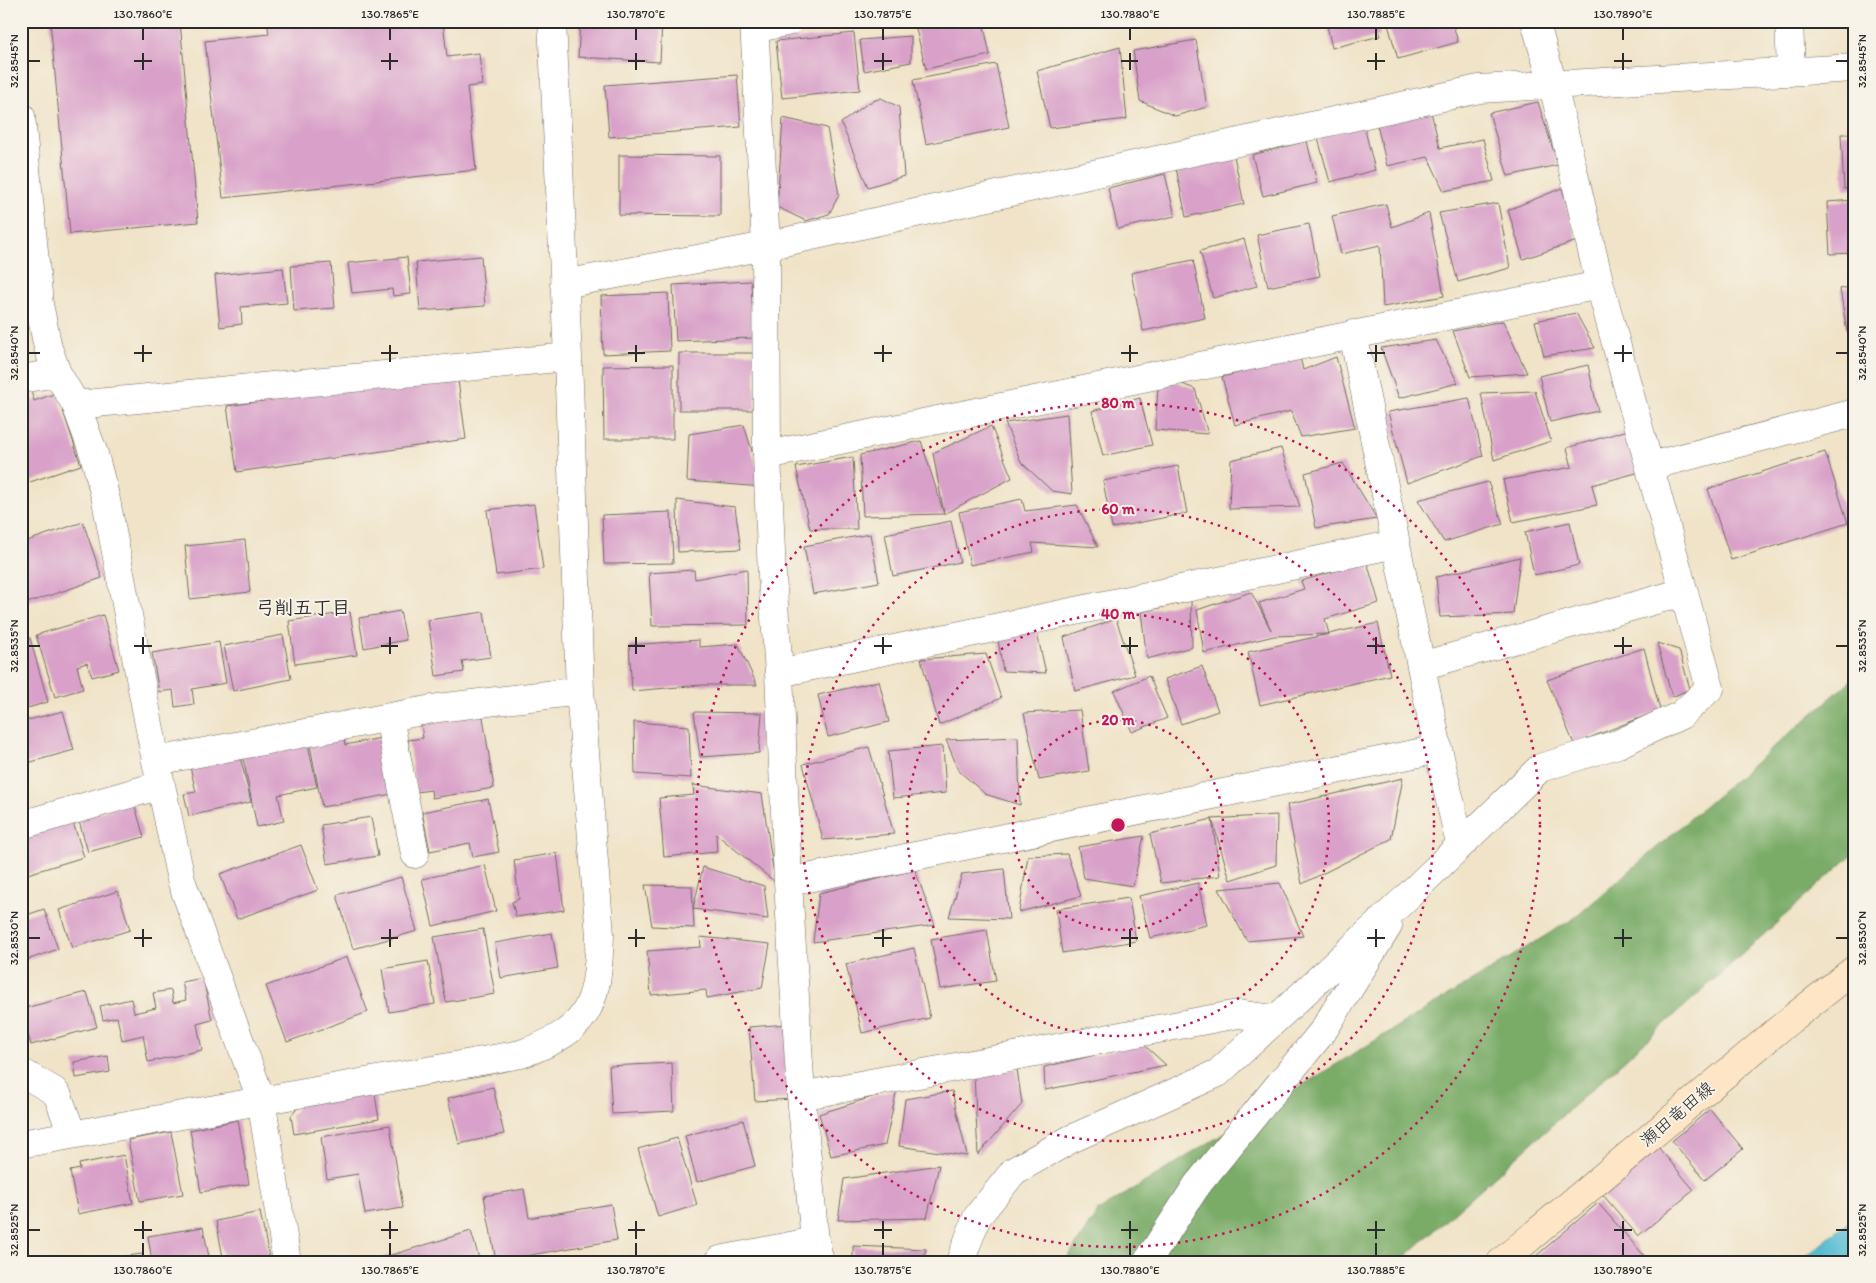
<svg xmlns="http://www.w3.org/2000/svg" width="1876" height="1283" font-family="Itim,'Klee One',sans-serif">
  <rect width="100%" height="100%" fill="#f7f3e8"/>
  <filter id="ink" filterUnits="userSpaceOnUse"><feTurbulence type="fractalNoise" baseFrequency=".02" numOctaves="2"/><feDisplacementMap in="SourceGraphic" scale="10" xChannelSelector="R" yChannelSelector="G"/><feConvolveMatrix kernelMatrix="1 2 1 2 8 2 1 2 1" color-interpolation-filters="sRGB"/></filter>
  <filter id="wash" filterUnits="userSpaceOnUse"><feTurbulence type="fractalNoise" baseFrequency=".0096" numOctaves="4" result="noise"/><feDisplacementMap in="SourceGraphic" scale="20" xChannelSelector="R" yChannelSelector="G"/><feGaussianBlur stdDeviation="1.12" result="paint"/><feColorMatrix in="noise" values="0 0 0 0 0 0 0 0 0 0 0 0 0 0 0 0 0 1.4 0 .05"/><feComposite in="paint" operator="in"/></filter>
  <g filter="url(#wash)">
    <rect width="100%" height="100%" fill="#f0e3c7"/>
    <path fill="#7aac68" stroke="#526c4a" d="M1855,677V852L1687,1004L1399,1262H1065L1098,1211L1576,917Z"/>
    <path fill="#55bcd2" stroke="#40747e" d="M1855,1217V1262H1799Z"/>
    <g id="blocks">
      <path fill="#d9a1c9" d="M50,21H180L198,222L70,234Z
        M267,21H443L447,57L479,53L482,85L467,87L476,170L223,198L205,41L269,34Z
        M580,21H662L660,62L578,57Z
        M914,21H983L990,55L926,69Z
        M1326,21H1376L1380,36L1332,48Z
        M1387,21H1452L1458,42L1398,59Z
        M1652,21H1675V22L1653,27Z
        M854,33L860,90L782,98L776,41Z
        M911,36V62L864,71L860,40Z
        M1196,40L1207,107L1175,116L1140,101L1133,51Z
        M1120,47L1127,119L1050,128L1037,71Z
        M996,64L1009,127L926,144L913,80Z
        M737,75L741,127L609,137L605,85Z
        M881,98L899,107L904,176L868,187L841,123L868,103Z
        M1538,102L1558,165L1508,176L1489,113Z
        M1430,108L1440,148L1483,139L1494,181L1444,191L1428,157L1387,166L1376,121Z
        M783,118L827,128L839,195L829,214L806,221L777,207Z
        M1364,126L1375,170L1330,182L1318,138Z
        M1841,134H1855V188L1844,189Z
        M1307,141L1317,183L1263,196L1252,155Z
        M619,155L720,156V216L619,215Z
        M1234,156L1244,204L1186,217L1176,168Z
        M1165,174L1175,216L1118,229L1108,188Z
        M1562,188L1577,241L1523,259L1508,210Z
        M1855,200V253L1830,254L1827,202Z
        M1498,203L1510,268L1458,282L1439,213Z
        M1386,204L1392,227L1429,213L1444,296L1383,307L1380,245L1341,254L1332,216Z
        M1309,224L1320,276L1268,287L1257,235Z
        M1244,239L1257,286L1213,298L1200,251Z
        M481,256L485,306L420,311L416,262Z
        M407,257L411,294L393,296L392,289L352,293L348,263Z
        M1193,260L1205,318L1143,331L1131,273Z
        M331,263L335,308L294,311L291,266Z
        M283,268L287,303L241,307L242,324L220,327L215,275Z
        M751,281L754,338L676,341L673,285Z
        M1855,286V331L1847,332L1840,289Z
        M668,293L670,351L603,354L601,296Z
        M1576,313L1595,348L1544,356L1535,321Z
        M1503,321L1527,373L1470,377L1453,331Z
        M1436,340L1458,383L1399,398L1381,348Z
        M679,353H755V410H679Z
        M1300,357L1303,370L1336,357L1355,428L1301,437L1291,411L1235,425L1222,377Z
        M673,365V439H604L603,366Z
        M1588,365L1598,411L1550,422L1539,376Z
        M457,373L466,439L237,472L227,406Z
        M1159,375L1195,389L1208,434L1155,430Z
        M28,382L34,401L57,393L81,465L21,485V384Z
        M1535,391L1551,441L1494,460L1481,393Z
        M1140,398L1152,445L1103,456L1092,411Z
        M1469,398L1483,456L1407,483L1388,412Z
        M1067,414L1072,494L1052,491L1021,462L1005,423Z
        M744,425L763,487L687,481L689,434Z
        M991,426L1012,478L944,514L933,453Z
        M1628,430L1640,472L1592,485L1597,505L1513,522L1503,480L1572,467L1567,448Z
        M921,441L944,514L863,516L860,455Z
        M1281,448L1300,507L1229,509L1231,460Z
        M1825,452L1848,523L1731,560L1708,489Z
        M853,457L857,529H810L796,467Z
        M1343,463L1377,519L1316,528L1305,473Z
        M1178,466L1187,513L1112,528L1103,481Z
        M1488,482L1503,524L1444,542L1418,500Z
        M1022,499L1025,511L1077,505L1098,547L1032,543L1034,552L970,565L959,512Z
        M677,500L735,507L741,549L678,552Z
        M534,504L543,569L496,575L487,510Z
        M671,512L673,563L604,564L602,515Z
        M951,521L960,562L893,576L885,534Z
        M83,522L102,578L21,605V543Z
        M1570,522L1579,565L1534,575L1525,532Z
        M870,534L879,582L813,594L804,546Z
        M245,540L250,592L190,599L185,546Z
        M1520,557L1513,614L1440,617L1436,577Z
        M1367,562L1379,603L1325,619L1329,634L1274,636L1204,653L1197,610L1251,592L1271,630L1259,603L1304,589L1301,581Z
        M747,569L748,625L652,626L649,573L694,570L695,579Z
        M1191,601L1192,647L1147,659L1141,612Z
        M400,611L406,640L364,648L359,618Z
        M350,612L357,655L295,664L289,621Z
        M484,612L491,657L462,661L464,672L436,676L428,620Z
        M103,615L119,670L92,677L87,663L77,666L83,689L55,697L36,635Z
        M1116,619L1135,675L1075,691L1064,637Z
        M1378,623L1390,675L1260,705L1248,652Z
        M1036,629L1046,673L1003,671L998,639Z
        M283,635L291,679L233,691L224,646Z
        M30,638L48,702L21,710V641Z
        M699,640V647L738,644L757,685H702L632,691L629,645Z
        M219,642L226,683L192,689L194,704L175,707L173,690L159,692L152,653Z
        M1657,643L1679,650L1690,689L1672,697Z
        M1644,648L1660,710L1574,744L1547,680Z
        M986,654L1001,698L939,725L921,659Z
        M1202,666L1218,711L1181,724L1165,679Z
        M1149,676L1167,718L1132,732L1114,691Z
        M879,681L889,722L828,737L818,695Z
        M1080,710L1089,771L1039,780L1024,713Z
        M63,711L74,750L24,764L28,777L21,779V722Z
        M694,712L762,713L759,753L700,757Z
        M443,713L483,717L494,788L432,798L431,790L416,792L408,740L423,738L421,724Z
        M634,722L689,726L691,778L635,774Z
        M343,734L345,745L381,738L392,794L322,807L309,740Z
        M1018,737L1020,805L985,794L959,771L946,740Z
        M307,740L317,787L278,795L284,821L257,827L242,753Z
        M943,746L946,793L893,798L888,751Z
        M869,747L894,834L823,840L803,764Z
        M240,756L251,802L189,816L184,794L196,792L190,767Z
        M1403,778L1391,839L1302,884L1287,805Z
        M693,785L762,794L775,882L716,834L717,852L664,857L659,798L694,795Z
        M488,799L499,852L473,857L470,843L430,851L422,812Z
        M134,803L144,837L88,852L78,818Z
        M1277,815L1276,865L1230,880L1212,819L1220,876L1161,883L1150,834L1212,819Z
        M71,816L84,857L21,876V831Z
        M371,817L378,856L327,864L321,825Z
        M1144,836L1133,886L1084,878L1078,847Z
        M301,845L318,890L237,919L220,874Z
        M557,853L564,910L516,917L512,902L519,899L514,860Z
        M1067,854L1081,896L1019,912L1028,856Z
        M485,865L496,911L433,926L422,879Z
        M703,867L764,886L768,919L693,909Z
        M1004,869L1009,919L949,917L962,874Z
        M915,870L935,925L813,942L819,893Z
        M401,877L417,931L353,949L337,895Z
        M1198,883L1207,925L1150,938L1139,896Z
        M1280,883L1303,936L1247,941L1219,889Z
        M645,885L692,886L694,928L652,926Z
        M118,891L130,930L72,948L59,910Z
        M1129,898L1136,941L1062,953L1056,909Z
        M44,909L58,949L21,962V917Z
        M483,929L495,994L446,1002L434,937Z
        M987,930L996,981L940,989L931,939Z
        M552,933L558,968L501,978L495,943Z
        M700,937L770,944L762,988L707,998L706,990L651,995L647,951L701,947Z
        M914,948L930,1018L862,1033L846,964Z
        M347,957L368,1012L287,1042L266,986Z
        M428,961L435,1004L389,1012L382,969Z
        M203,978L212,1020L197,1024L202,1050L148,1062L143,1035L122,1040L117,1017L103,1020L100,1006L131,999L134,1013L156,1008L153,993L171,990L173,1003L186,1000L182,982Z
        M87,992L97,1027L31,1045L21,1009Z
        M788,1024L794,1099L755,1101L749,1027Z
        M1143,1044L1166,1065L1045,1090L1044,1067Z
        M108,1056L110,1072L76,1078L74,1062Z
        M672,1063L674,1111L612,1114L609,1066Z
        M1017,1069L1022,1104L978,1155L974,1075Z
        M493,1087L504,1134L459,1144L448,1098Z
        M374,1089L379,1119L294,1134L291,1116L303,1101Z
        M897,1089L885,1145L831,1156L819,1114Z
        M952,1091L967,1156L899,1146L905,1099Z
        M1710,1109L1743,1149L1705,1180L1672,1141Z
        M238,1120L249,1184L201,1192L190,1130Z
        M743,1120L755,1166L697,1182L685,1136Z
        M390,1125L403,1208L365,1214L358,1174L327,1179L321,1137Z
        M171,1132L183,1194L140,1201L128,1140Z
        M677,1138L697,1205L658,1217L638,1149Z
        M1659,1148L1694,1190L1638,1236L1603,1195Z
        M124,1155L133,1203L78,1214L70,1171L80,1169L79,1164Z
        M939,1165L927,1218L838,1220L844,1179Z
        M524,1189L529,1218L611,1204L617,1240L496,1261L484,1196Z
        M1598,1203L1647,1259L1644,1262H1529Z
        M260,1212L270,1262H224L216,1221Z
        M203,1227L210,1262H152L148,1236Z
        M471,1231L480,1262H372V1261Z
        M853,1246L926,1249L923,1262H853Z
        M142,1254L145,1262H98V1260Z"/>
    </g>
  </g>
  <g filter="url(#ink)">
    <use href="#blocks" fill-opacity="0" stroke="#706b62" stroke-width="1"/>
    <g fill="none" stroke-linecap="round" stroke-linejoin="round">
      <defs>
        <path id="street" d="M754,21L766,246L767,455L772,576L779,673L788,882L801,1096L815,1241L820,1262
          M1789,21L1791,72
          M754,29L790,21
          M21,116L39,304L48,348L57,373L76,405L94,454L106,500L156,761L181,880L261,1099L287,1262
          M564,284L766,246L1479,89L1855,68
          M1353,334L1438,749L1460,844
          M21,379L57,373
          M76,405L568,357
          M767,455C1045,399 1322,340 1600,285
          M1650,466L1855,413
          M1421,666L1684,592
          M779,673L1396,544
          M389,717L415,854
          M156,761L438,708L580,691
          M21,825L161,785
          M788,882L1438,749
          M21,1072L54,1091L58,1096L72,1134
          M801,1096L1238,1014L1274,1019
          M21,1144L521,1054C591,1029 597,1006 600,935L580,691L568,357L552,21
          M720,1262V1260L815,1241
          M960,1262L977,1217L1014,1171L1071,1139L1218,1073L1406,898L1540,768L1618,744L1681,715L1710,688L1600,285L1553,85L1535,21
          M1147,1262L1197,1185L1323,1031L1388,926"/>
        <path id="secondary" d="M1501,1262L1790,1020L1855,969"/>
      </defs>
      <use href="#street" stroke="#706b62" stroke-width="29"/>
      <use href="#secondary" stroke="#706b62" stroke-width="29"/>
      <use href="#street" stroke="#fff" stroke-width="28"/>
      <use href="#secondary" stroke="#fde5c5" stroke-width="28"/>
    </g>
  </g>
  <path fill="none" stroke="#2b2b2b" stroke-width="2" d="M143,28V40M390,28V40M636,28V40M883,28V40M1130,28V40M1376,28V40M1623,28V40M143,53V70M390,53V70M636,53V70M883,53V70M1130,53V70M1376,53V70M1623,53V70M28,61H40M134,61H152M381,61H398M628,61H645M874,61H892M1121,61H1138M1367,61H1385M1614,61H1632M1836,61H1848M143,345V362M390,345V362M636,345V362M883,345V362M1130,345V362M1376,345V362M1623,345V362M28,353H40M134,353H152M381,353H398M628,353H645M874,353H892M1121,353H1138M1367,353H1385M1614,353H1632M1836,353H1848M143,637V654M390,637V654M636,637V654M883,637V654M1130,637V654M1376,637V654M1623,637V654M28,646H40M134,646H152M381,646H398M628,646H645M874,646H892M1121,646H1138M1367,646H1385M1614,646H1632M1836,646H1848M143,929V947M390,929V947M636,929V947M883,929V947M1130,929V947M1376,929V947M1623,929V947M28,938H40M134,938H152M381,938H398M628,938H645M874,938H892M1121,938H1138M1367,938H1385M1614,938H1632M1836,938H1848M143,1221V1239M390,1221V1239M636,1221V1239M883,1221V1239M1130,1221V1239M1376,1221V1239M1623,1221V1239M28,1230H40M134,1230H152M381,1230H398M628,1230H645M874,1230H892M1121,1230H1138M1367,1230H1385M1614,1230H1632M1836,1230H1848M143,1243V1256M390,1243V1256M636,1243V1256M883,1243V1256M1130,1243V1256M1376,1243V1256M1623,1243V1256"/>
  <g fill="none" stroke="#c2185b" stroke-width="2.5" stroke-dasharray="2.5 5">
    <circle cx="1118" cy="825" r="105"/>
    <circle cx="1118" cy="825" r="211"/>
    <circle cx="1118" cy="825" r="316"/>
    <circle cx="1118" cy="825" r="422"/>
  </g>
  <g text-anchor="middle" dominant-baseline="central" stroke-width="4" stroke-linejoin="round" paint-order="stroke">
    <g font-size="18" fill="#2b2b2b" stroke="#f7f3e8">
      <text transform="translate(1677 1114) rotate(-40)">瀬田竜田線</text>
    </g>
    <g font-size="19" font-weight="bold" fill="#2b2b2b" stroke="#f7f3e8">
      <text x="303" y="607">弓削五丁目</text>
    </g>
  </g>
  <circle cx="1118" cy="825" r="8" fill="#c2185b" stroke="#f7f3e8" stroke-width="2.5"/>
  <g font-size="15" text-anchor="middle" font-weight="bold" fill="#c2185b" stroke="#f7f3e8" stroke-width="4" stroke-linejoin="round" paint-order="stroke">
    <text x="1118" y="408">80 m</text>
    <text x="1118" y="514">60 m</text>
    <text x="1118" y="619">40 m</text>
    <text x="1118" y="725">20 m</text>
  </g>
  <rect width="1876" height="1283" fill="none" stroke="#f7f3e8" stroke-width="55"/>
  <rect x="28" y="28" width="1820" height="1228" fill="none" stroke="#2b2b2b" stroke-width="2"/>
  <g font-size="12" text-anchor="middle" fill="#2b2b2b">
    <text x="143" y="18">130.7860°E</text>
    <text x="390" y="18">130.7865°E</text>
    <text x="636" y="18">130.7870°E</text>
    <text x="883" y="18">130.7875°E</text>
    <text x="1130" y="18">130.7880°E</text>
    <text x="1376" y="18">130.7885°E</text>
    <text x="1623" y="18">130.7890°E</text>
    <text transform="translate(14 61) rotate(-90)" y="4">32.8545°N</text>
    <text transform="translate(1862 61) rotate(-90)" y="4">32.8545°N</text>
    <text transform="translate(14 353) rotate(-90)" y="4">32.8540°N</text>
    <text transform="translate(1862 353) rotate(-90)" y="4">32.8540°N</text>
    <text transform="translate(14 646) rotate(-90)" y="4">32.8535°N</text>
    <text transform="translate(1862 646) rotate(-90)" y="4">32.8535°N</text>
    <text transform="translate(14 938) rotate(-90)" y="4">32.8530°N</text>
    <text transform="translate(1862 938) rotate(-90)" y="4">32.8530°N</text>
    <text transform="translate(14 1230) rotate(-90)" y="4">32.8525°N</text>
    <text transform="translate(1862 1230) rotate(-90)" y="4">32.8525°N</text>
    <text x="143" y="1274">130.7860°E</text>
    <text x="390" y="1274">130.7865°E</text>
    <text x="636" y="1274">130.7870°E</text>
    <text x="883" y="1274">130.7875°E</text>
    <text x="1130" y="1274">130.7880°E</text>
    <text x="1376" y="1274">130.7885°E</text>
    <text x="1623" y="1274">130.7890°E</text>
  </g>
</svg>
